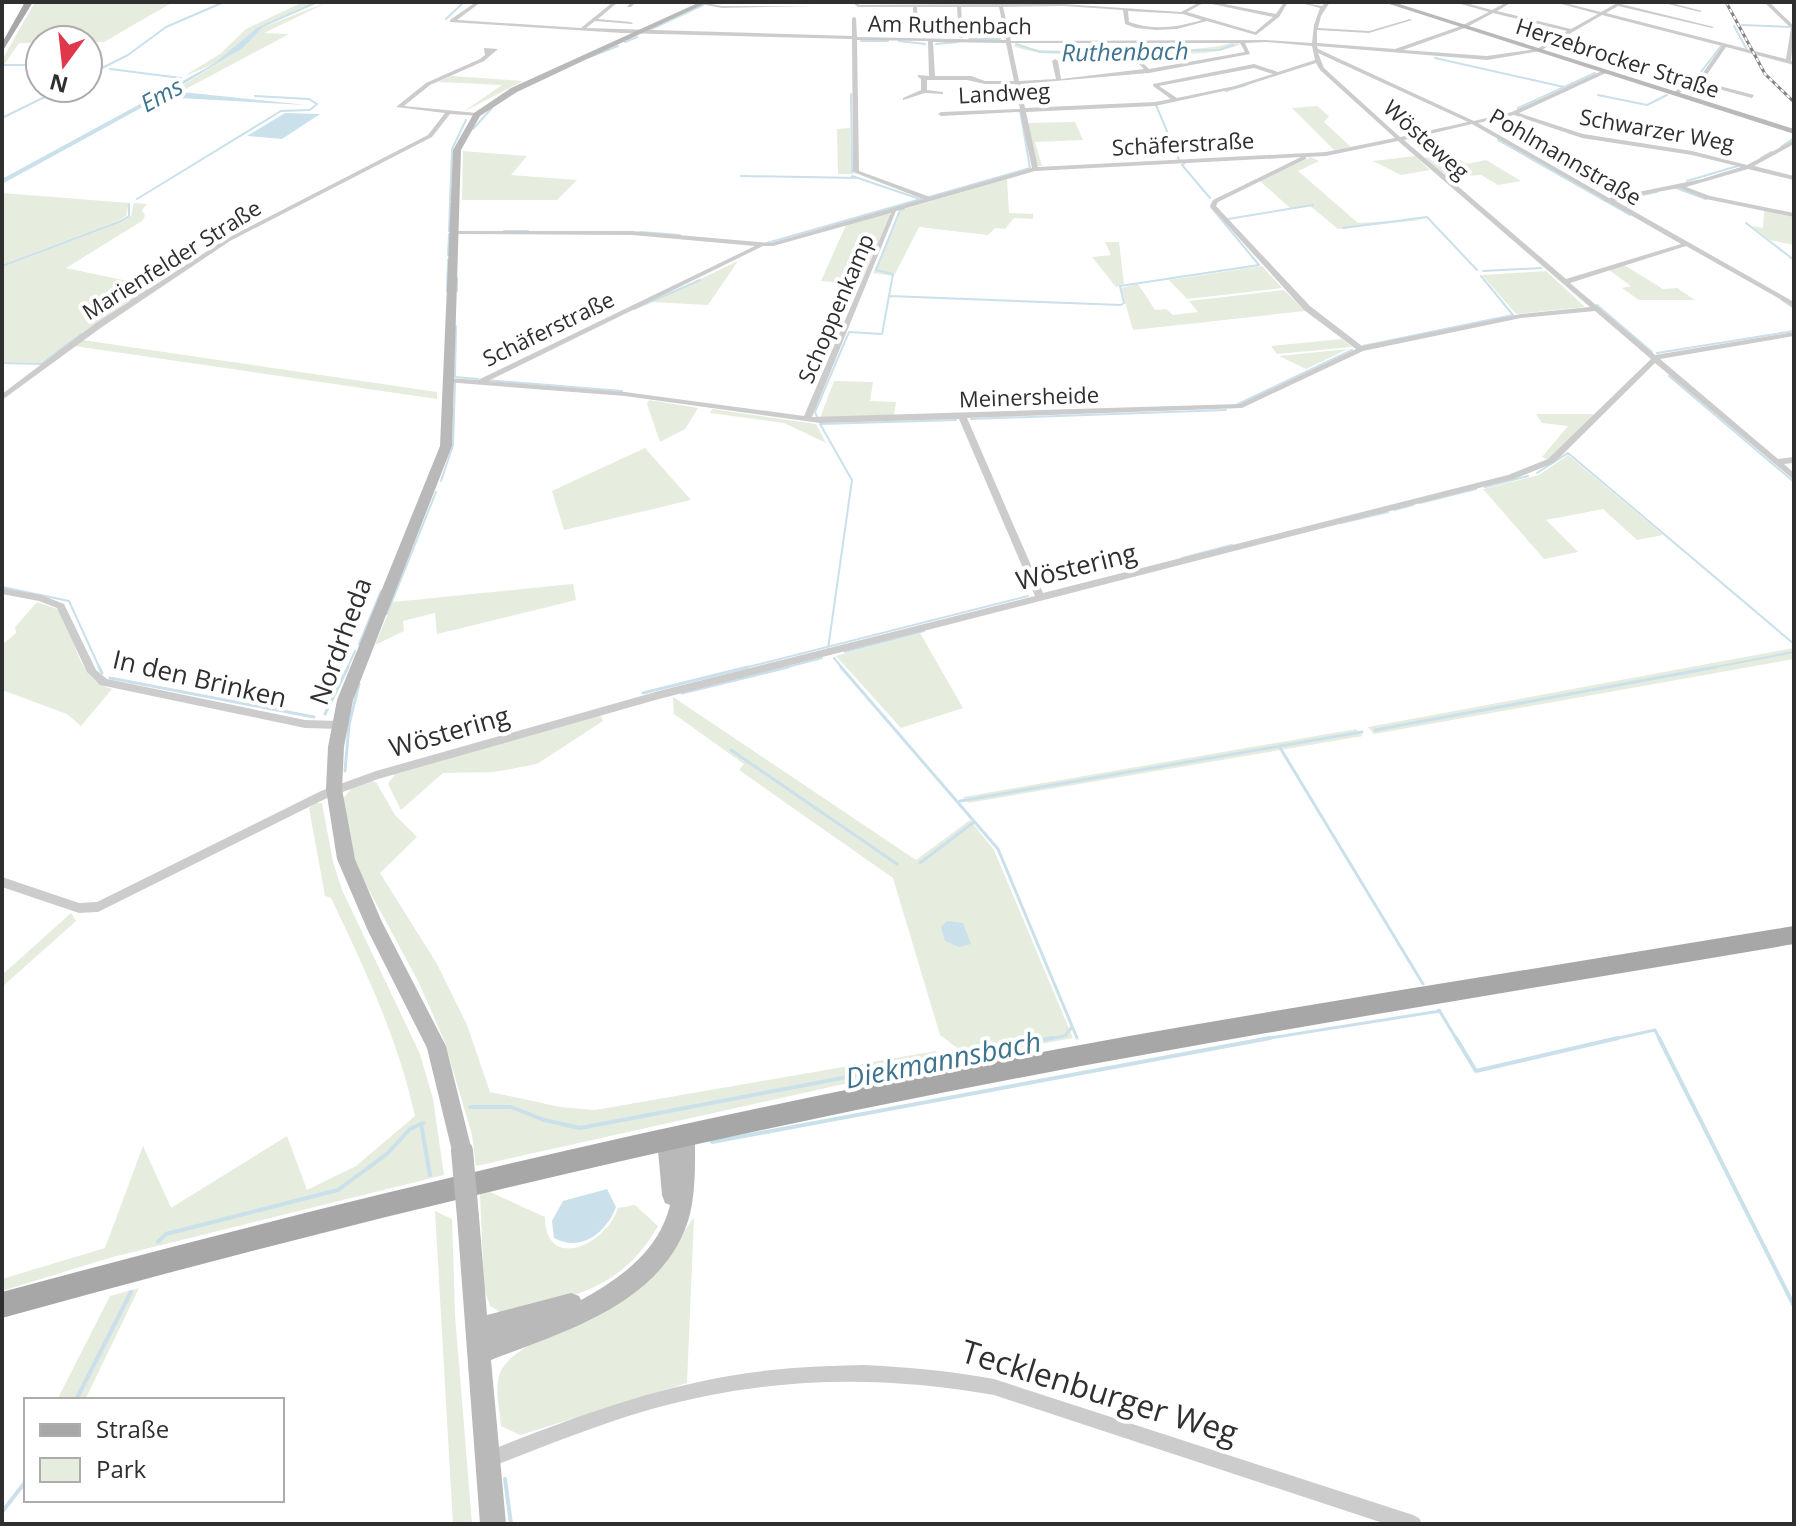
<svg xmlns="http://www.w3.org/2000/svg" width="1796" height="1526" font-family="'Open Sans',sans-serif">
  <rect width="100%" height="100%" fill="#fff"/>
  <path fill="#e6ecde" d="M35,2H173L104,42L19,43L2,68V60Z
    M303,2H314L258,27L212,65L184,76L220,54L246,29Z
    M328,2L264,33L289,34L182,91L172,92L243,48L263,27Z
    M1233,42L1241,44C1207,59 1166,52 1130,52C1091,52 1050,60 1013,46C1024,43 1031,50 1042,50C1075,52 1210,54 1233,42Z
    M451,76L523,81L463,112L502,85L438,82Z
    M1317,106L1329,116L1324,122L1351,147L1334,150L1292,108Z
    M1075,122L1083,140L1035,142L1042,166H1038L1028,123Z
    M850,128L851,174H838L837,129Z
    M463,151L527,156L511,175L577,180L557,200H462Z
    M1452,155L1467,164L1486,160L1521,181L1498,185L1481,175L1446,177L1425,158Z
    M1415,156L1430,170L1401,175L1373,161Z
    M1311,157L1319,161L1298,171L1358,223L1430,219L1338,229L1309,205L1290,208L1260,181Z
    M1007,179L1009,213L1033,214V219L1014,218L1005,229L995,228L988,235L919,227L894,276L873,273L901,210Z
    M2,193L129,203L126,216L120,220L2,265Z
    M134,203L147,204L142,210L145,216L142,221L66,268L151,286L40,363L2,362V267L122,221L131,216Z
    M1764,211L1794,217V245L1770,240L1752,226L1763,228Z
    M887,213L891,214L860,284L821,281L846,225Z
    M1105,242H1119L1124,284L1116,287L1092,257L1111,255Z
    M738,261L708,305L652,302Z
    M1624,265L1663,289L1677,288L1695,300H1639L1622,288L1631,286L1609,270Z
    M1262,266L1282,288L1187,299L1169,280Z
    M1546,271L1585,307L1516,314L1482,275Z
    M1138,284L1155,310L1166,309L1173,315L1198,312L1189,301L1284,290L1305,311L1133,330L1121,288Z
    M1342,339L1352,347L1277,354L1271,346Z
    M82,340L437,392V399L74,346Z
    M1348,349L1306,369L1279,356Z
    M834,381L873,382L870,401L896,402L894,416L820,418Z
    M649,400L698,408L685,429L660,442L647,404Z
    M712,409L816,424L826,443L784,423L710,413Z
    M1536,414H1592L1596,416L1548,460L1542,457L1568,426L1542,423Z
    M645,448L691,500L564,530L552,491Z
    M1568,455L1663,535L1637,540L1603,509L1546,520L1578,552L1544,559L1483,489L1539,475Z
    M573,584L576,600L437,634L435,613L403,621L404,631L375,645L393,602Z
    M37,602L57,609C77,635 75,679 112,689L81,726L67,714L2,690V645L16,633L15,627Z
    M920,633L963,708L901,728L836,656Z
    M1794,648V659L1374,734L1368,727Z
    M673,697L916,860L970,820L994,850L1073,1038L969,1057L940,1035L893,878L739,770L744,764L674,714Z
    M600,715L603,721L537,764L494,772L443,773L401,810L388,784L395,774Z
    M1356,729L1363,736L968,803L963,797Z
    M371,781L376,782L395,815L417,837L380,873L437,964L467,1025L490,1092L560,1107L595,1110L936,1051L947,1061L476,1166L472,1135L444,1040L418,981L364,881L353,853L343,799L353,786Z
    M316,803H322L333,862L342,890L420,1054L433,1099L444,1175L109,1258L2,1291V1279L105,1248L143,1146L171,1208L287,1136L307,1190L356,1166L415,1116C398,1039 365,969 331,898L325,896L309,808Z
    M71,913L76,921L2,987V975Z
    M490,1192L545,1217C545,1271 605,1247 618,1208L635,1205L658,1226C621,1291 569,1298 502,1313L490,1306L484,1288L480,1194Z
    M435,1211L452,1219L455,1315L472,1524H453Z
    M694,1217L687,1383L520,1435L501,1426C500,1407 492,1381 504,1366C522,1341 577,1325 605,1309C645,1286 669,1254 694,1217Z
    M139,1288L85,1400H57L110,1296Z"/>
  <path fill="#cae0eb" d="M314,2H320L263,27L243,48L172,91L306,105L161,97L2,184V179L212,65L258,27Z
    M285,113L320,114L282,139L247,136Z
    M947,921L963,923L971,944L959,947L945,941L941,927Z
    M607,1189L616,1207C607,1232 581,1253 554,1238L552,1221L563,1201Z"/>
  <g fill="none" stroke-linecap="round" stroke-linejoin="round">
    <path stroke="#cae0eb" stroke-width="2" d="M446,19L464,2
      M1742,25L1789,27
      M1734,26L1746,48
      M649,30L703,5
      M969,39H1000
      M861,41H888
      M899,41L925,44
      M625,42L637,37
      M936,44L958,42
      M1016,44L1040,52L1219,50L1233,45
      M587,58L618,46
      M1435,58L1564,87
      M2,65H40
      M88,66L100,68
      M110,69L181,78
      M88,75L128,55L166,27L224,2
      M1694,81L1721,46
      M1226,91L1246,85
      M851,94L852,173
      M1598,95L1647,105L1667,95
      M1156,105L1179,160
      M1518,108L1595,73
      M2,118L63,88
      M473,129L492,108
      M1498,140L1630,215
      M1781,147L1794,138
      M452,149L466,120
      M1761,158L1771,152
      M1185,163L1182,165L1210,198
      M741,176L859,178
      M852,176L920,199
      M1687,181L1741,165
      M1676,188L1706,199
      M929,197L1030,168L1020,110
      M137,199L281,111L310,110L317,104L309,99L255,96
      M450,201L452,151
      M1613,201L1657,192
      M1228,219L1313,205
      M1746,223L1794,260
      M1343,228L1427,217L1477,270
      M449,231L450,203
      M504,231H528
      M640,232L680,235
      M767,243L921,199
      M448,255L449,234
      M2,266L121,221L129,216V204
      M1483,271L1541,268
      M457,278V291
      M447,291L448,260
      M889,296L1121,305L1124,303L1120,286L1259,265L1211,207
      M1782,300L1794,308
      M130,301L147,290
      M1597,305L1652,352
      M634,309L700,280
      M456,326L455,377L478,379
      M1363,346L1513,315L1481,276
      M1657,353L1794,331
      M2,363L41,364L81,334
      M1669,376L1794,482
      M486,380L622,391
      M1238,404L1352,350
      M818,419L815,412L849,332L882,334L893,274L876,270L900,210L904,209
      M971,419L1226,410
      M1537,473L1568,453L1794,644
      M441,481L453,445L455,383
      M1485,487L1528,476
      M1420,503L1476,489
      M1394,510L1413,505
      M1341,523L1388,512
      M1182,558L1232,545
      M2,587L69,601L100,669
      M387,614L436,492
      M359,644L381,591
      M828,649L852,480L820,424L956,420
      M845,652L924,631
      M834,658L843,669
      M347,669L355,651
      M740,669L1028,596
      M780,669L822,658
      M1705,669L1794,652"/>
    <path stroke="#cae0eb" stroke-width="3" d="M99,667L102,673
      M841,667L998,849L1077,1038
      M110,678L314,717
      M643,693L748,667
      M682,693L788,667
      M325,714L348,667
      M1375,730L1716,667
      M1279,746L1423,984
      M731,750L897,864
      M345,771L349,725L359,684
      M960,801L1362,732
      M920,863L974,822
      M1439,1010L1457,1040
      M1041,1040L1065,1036L1072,1027
      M1257,1040L1440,1011
      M1609,1040L1655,1030L1660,1040"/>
    <path stroke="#cae0eb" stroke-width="4" d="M1456,1038L1476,1071L1618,1038
      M1659,1038L1794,1306
      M470,1107H511L544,1120L580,1128L1052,1038
      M421,1124L430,1175
      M712,1142L1270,1038
      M158,1242L166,1234L338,1190L388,1153L410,1129L423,1123
      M76,1400L131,1292
      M505,1479L511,1524
      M2,1512L26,1481"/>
    <path fill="#ccc" fill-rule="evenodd" d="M476,2H481L457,20L581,28L613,2H618L598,19L631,22L633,24L595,21L586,28L852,36V18L854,17L856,18L857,37L1006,40L999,7H961L963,37L961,38L959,37L957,7H917L918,33L916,34L914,33L913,7H858L852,2H857L859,5L998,4V2H1002L1003,4H1064L1181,12L1200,2H1214L1276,14L1284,2H1288L1279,17L1256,35L1207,21L1177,29L1156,30L1136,28L1125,24L1123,10L1064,6L1003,7L1011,41L1266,40L1312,43L1314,25L1320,8L1297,2L1322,6L1326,2H1330L1321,16L1318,28L1369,31L1410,19L1412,20L1369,33L1317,30V43L1395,49L1461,26L1489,12L1454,2H1462L1492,10L1507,2H1512L1497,11L1571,29L1598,14L1554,2H1561L1601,12L1619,2H1624L1621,4L1714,27L1712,28L1618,6L1606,13L1786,59L1791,28L1764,2H1769L1794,26L1791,61H1794V65L1726,47L1704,79L1700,81L1754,95L1752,98L1696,83L1676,95H1672V93L1700,77L1722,46L1602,15L1540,51L1487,60L1317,46L1318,49L1474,121L1512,112L1604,70L1606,73L1519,113L1583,134L1692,151L1747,165L1794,140V144L1754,166L1794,176V180L1748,169L1686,187L1710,196L1794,213V217L1706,199L1679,188L1614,200L1794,302V307L1686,246L1570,283L1655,355L1794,332V336L1660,359L1778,459L1794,457V463L1784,464L1794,473V480L1655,363L1554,463L1514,479L659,699L378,779L329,797L98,912L79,913L2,887V877L79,903L97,902L321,791L376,771L659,691L1035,596L959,419L820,423L625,396L445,382V378H448L478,380L755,246L632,235L453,234L450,232L451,231H632L771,243L923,199L853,172L852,39L622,33L450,22V20ZM1205,2L1207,3L1273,17L1255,32L1187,12ZM1128,11L1183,14L1202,20C1178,27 1154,31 1129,22ZM1493,13L1567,31L1537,49L1487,56L1403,50L1465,28ZM857,40L928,41L929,76L918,75V77L921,79V90L903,98V100L925,93L943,94V92L927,90V80H967L985,84H1015L1020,109L941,112L938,114L941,116L1020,112L1032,168L930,197L859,171ZM933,42L1006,43L1014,81H985L971,76H935ZM1266,42L1312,46L1315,60L1278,72L1254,64L1153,84V86L1171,99L1155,102L1025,108L1020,84L1149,73L1250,54L1245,43ZM1011,43H1240L1245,52L1149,69L1135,55L1132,57L1144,69L1061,79L1058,61L1055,59L1052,61L1056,79L1019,81ZM1318,53L1468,122L1400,137L1324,68ZM1316,63L1320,70L1395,138L1326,152L1038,167L1026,112L1155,106L1238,88ZM1254,68L1273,74L1235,86L1177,98L1159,86ZM1514,115L1582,138L1692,155L1741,167L1702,179L1609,198L1478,123ZM1472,124L1603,199L1604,201L1608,202L1681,244L1566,279L1404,140ZM1398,141L1590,307L1521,314L1362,346L1310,306L1216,206L1218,202L1306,159V157L1326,156ZM1301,157L1213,200L1210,206L1304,310L1356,349L1240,404L812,417L896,211L1035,171ZM891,213L804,416L625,392L488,381L763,246H773ZM1595,311L1651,359L1548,459L1508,475L1043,593L967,418L1242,408L1363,351L1521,318Z
      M631,2H636L631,7H627Z
      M701,2L722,6H813L722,8L701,4Z
      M1660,2H1668L1702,11L1700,12Z
      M484,48L498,49L484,61L430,85L404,106L477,113L479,116L450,114L432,137L230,241L102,327L2,400V394L96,323L226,239L428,135L445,113L396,107L426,83L480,59L485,55Z
      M2,588L41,595L64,604L96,670L107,679L305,720L339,721L344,725L339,729L305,728L100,685L87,672L57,608L39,601L2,594Z
      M863,1365C908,1367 950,1371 994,1379L1413,1515L1419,1518L1422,1524H1386L994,1395C874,1374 763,1377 645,1411C591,1427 538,1449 485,1469L479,1467L477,1461L479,1455C560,1422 643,1391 729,1376C774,1368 818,1366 863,1365Z"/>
    <path fill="#b9b9b9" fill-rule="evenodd" d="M700,2H708L517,92L480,116L461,150L452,446L353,700L344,747L342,789L355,859L382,922L446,1046L472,1151L469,1158L462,1161L455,1158L452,1151L427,1048L368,931L337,859L326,789L328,747L337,700L440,446L453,150L474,113L511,88Z
      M1383,2H1393L1794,129V134Z
      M685,1125L692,1128L695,1135C695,1161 696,1188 690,1214C667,1302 566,1331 491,1360L506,1524H480L457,1217L460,1209L468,1206L476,1209L479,1217L487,1315L571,1293L579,1296L581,1300C621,1278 659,1251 670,1205L665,1203L662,1195L657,1139L660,1132L667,1129L675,1134L678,1128Z"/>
    <path fill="#a7a7a7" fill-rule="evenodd" d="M25,2H33L2,52V43Z
      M1794,926V944C1513,992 1231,1036 951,1091C632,1154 316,1231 2,1318V1292C316,1207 632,1131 951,1069C1231,1015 1513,973 1794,926Z"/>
    <defs>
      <path id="rail" d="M1726,2L1765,74L1794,102"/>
    </defs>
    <use href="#rail" stroke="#848484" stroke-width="3"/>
    <use href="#rail" stroke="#fff" stroke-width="2" stroke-dasharray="4" stroke-linecap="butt"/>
    <path stroke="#b9b9b9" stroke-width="22" d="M462,1151L468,1217"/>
  </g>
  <g text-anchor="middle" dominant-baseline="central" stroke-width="8" stroke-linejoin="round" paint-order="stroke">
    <g font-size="22" fill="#2f2f2f" stroke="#fff">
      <text transform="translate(950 24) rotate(1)">Am Ruthenbach</text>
      <text transform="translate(1618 57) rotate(18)">Herzebrocker Straße</text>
      <text transform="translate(1004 92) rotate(-3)">Landweg</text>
      <text transform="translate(1657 129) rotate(10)">Schwarzer Weg</text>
      <text transform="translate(1427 139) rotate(42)">Wösteweg</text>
      <text transform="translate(1183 143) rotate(-3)">Schäferstraße</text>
      <text transform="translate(1566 156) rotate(30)">Pohlmannstraße</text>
      <text transform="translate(171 259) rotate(-32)">Marienfelder Straße</text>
      <text transform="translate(835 308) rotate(-67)">Schoppenkamp</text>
      <text transform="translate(548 328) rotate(-26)">Schäferstraße</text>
      <text transform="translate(1029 396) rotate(-2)">Meinersheide</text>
    </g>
    <g font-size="24" font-style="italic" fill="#3f7490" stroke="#fff">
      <text transform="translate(1125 51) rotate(-1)">Ruthenbach</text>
      <text transform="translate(161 94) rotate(-29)">Ems</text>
    </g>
    <g font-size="26" fill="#2f2f2f" stroke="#fff">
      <text transform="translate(1076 566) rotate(-14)">Wöstering</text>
      <text transform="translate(340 641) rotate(-70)">Nordrheda</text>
      <text transform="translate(200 678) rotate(13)">In den Brinken</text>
      <text transform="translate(449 731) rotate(-16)">Wöstering</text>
    </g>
    <g font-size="28" font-style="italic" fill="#3f7490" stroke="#fff">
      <text transform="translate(943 1059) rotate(-11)">Diekmannsbach</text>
    </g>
    <g font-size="32" fill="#2f2f2f" stroke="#fff">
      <text transform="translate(1100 1391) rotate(17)">Tecklenburger Weg</text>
    </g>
  </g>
  <rect width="1796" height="1526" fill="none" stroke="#2f2f2f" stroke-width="8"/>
  <rect x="24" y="1398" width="260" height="104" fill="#ffffff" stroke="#acacac" stroke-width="2"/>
  <rect x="40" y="1424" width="40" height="12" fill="#a7a7a7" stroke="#acacac" stroke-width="2"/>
  <text x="96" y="1438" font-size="24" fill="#2f2f2f">Straße</text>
  <rect x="40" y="1458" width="40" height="24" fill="#e6ecde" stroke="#acacac" stroke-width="2"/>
  <text x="96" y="1478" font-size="24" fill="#2f2f2f">Park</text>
  <g transform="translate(64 64) rotate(195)"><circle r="38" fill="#ffffff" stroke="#acacac" stroke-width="2"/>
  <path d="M0-6L14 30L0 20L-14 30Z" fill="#e1374b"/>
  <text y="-12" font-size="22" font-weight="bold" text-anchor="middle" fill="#2f2f2f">N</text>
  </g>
</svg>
